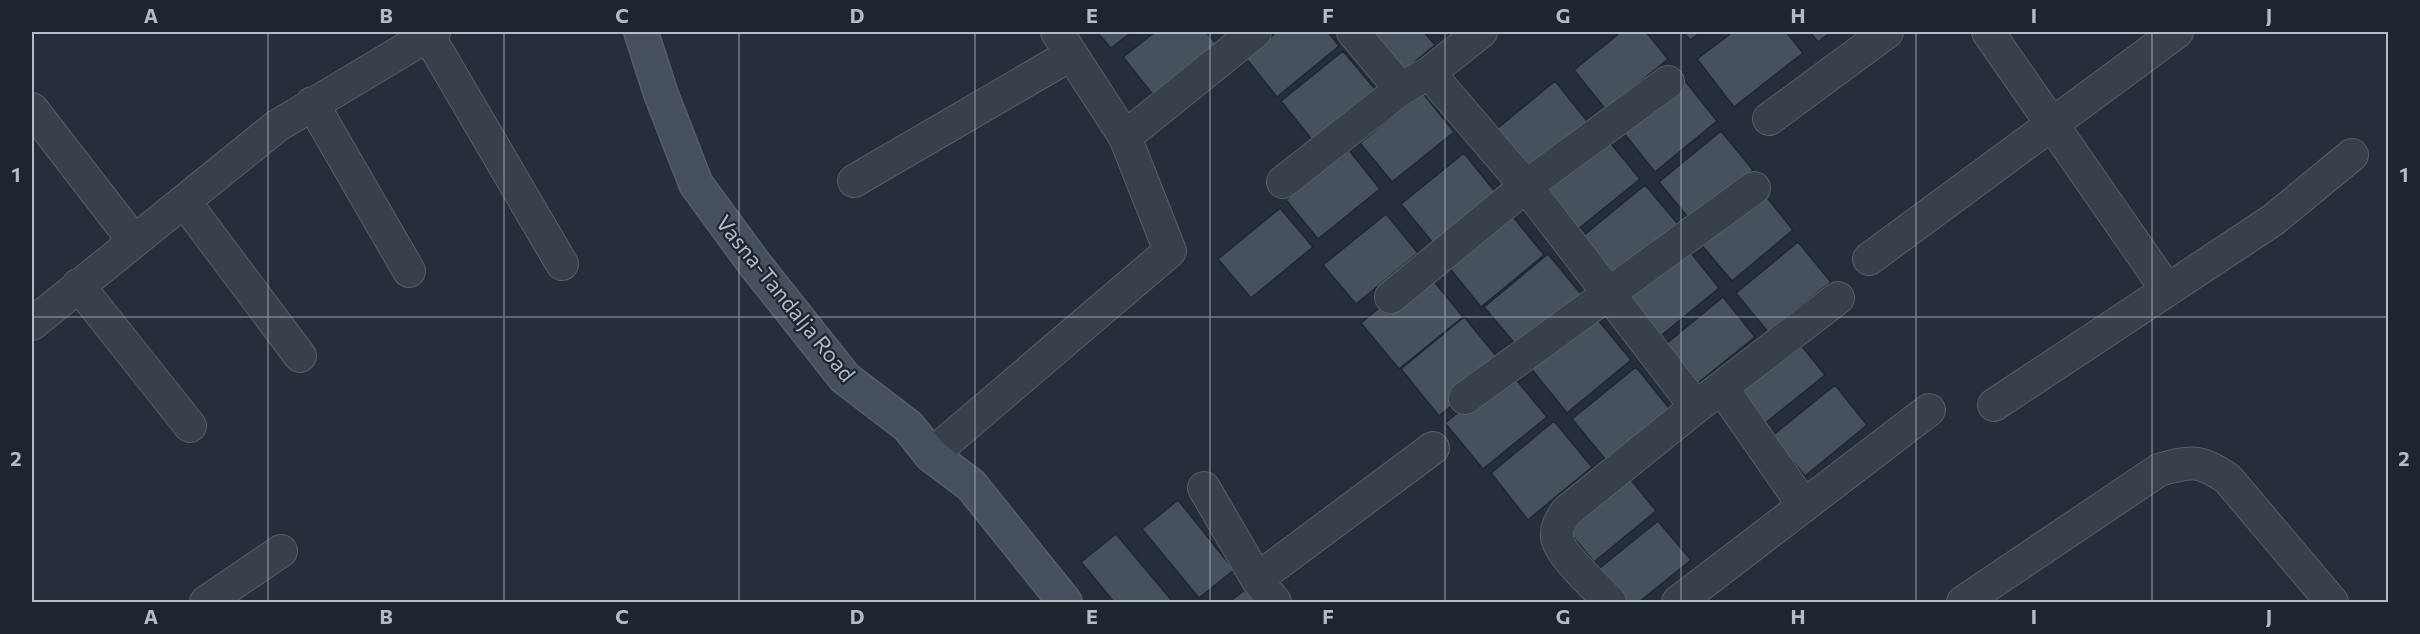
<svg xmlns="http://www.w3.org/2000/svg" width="2420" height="634" font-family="Commissioner,sans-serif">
  <rect width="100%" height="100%" fill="#252e3a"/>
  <path fill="#46515e" stroke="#1f2731" stroke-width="1.5" d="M1097,32H1132L1111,48Z
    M1155,32H1206L1218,46L1155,97L1123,57Z
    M1277,32H1328L1339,46L1277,97L1245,57Z
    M1365,32H1424L1435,45L1400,74Z
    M1621,32H1646L1668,59L1606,110L1574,70Z
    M1683,32H1701L1690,40Z
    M1733,32H1786L1803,53L1734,107L1697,59Z
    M1810,32H1831L1818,42Z
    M1343,51L1375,89L1313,141L1281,101Z
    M1555,81L1587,121L1525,172L1493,132Z
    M1685,81L1717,121L1655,172L1623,132Z
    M1422,92L1454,132L1392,182L1360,143Z
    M1721,131L1753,170L1691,221L1659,182Z
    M1608,140L1640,179L1577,230L1545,190Z
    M1348,149L1380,189L1318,239L1286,200Z
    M1464,153L1495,192L1433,243L1401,204Z
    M1645,185L1678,224L1615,275L1583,236Z
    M1761,190L1793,230L1732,281L1699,242Z
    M1280,208L1313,247L1251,298L1218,259Z
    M1506,208L1544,255L1481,307L1443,260Z
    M1386,214L1418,253L1356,304L1323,265Z
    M1798,242L1831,282L1768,332L1736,293Z
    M1687,248L1719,288L1657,339L1625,299Z
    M1548,254L1586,300L1522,352L1484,307Z
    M1425,270L1463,317L1399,369L1361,323Z
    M1723,297L1755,337L1693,387L1661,348Z
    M1593,314L1631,360L1567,413L1529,366Z
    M1464,317L1503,364L1439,416L1401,369Z
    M1793,335L1825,375L1763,425L1731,386Z
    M1636,367L1673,413L1610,465L1572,419Z
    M1509,371L1547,417L1483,469L1445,423Z
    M1835,385L1867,425L1805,476L1772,436Z
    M1554,421L1592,467L1528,520L1491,473Z
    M1624,471L1656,511L1594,562L1561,522Z
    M1178,500L1234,570L1199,598L1142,529Z
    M1658,521L1691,560L1639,602H1621L1596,571Z
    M1116,534L1173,602H1114L1081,562Z
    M1245,590L1255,602H1229Z"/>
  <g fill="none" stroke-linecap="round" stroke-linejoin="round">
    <defs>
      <path id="street" d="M1353,32L1401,89
        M1988,32L2167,290
        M428,35L562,264
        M1429,73L1526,186L1696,407
        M312,103L409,271
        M32,109L134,241
        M1769,119L1887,32
        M1125,137L1255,32
        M854,181L1070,55
        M1283,182L1401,89L1429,73L1481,32
        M184,201L300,356
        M1869,259L2177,32
        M78,285L190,426
        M1391,297L1526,186L1668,82
        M32,324L277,126L434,32
        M1722,388L1804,506
        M1465,398L1754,188
        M1994,405L2273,220L2352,155
        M931,455L1170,251L1125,137L1057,32
        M1204,488L1257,579L1275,602
        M1257,579L1433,448
        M206,602L281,551
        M1610,602C1598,589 1558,553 1557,537C1556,526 1561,520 1567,511L1696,407L1838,298
        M1678,602L1929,410
        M1963,602L2159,470C2191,461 2200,459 2228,479L2332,602"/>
      <path id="secondary" d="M641,32L661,94L696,184L753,262L845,378L908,426L931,455L971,485L1065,602"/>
    </defs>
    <use href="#street" stroke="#565e68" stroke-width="34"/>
    <use href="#secondary" stroke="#565e68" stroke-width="36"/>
    <use href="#street" stroke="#38404a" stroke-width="32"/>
    <use href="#secondary" stroke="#464f5d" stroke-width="33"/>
  </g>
  <path fill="none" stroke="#b4bbc6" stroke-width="1.5" stroke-opacity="0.55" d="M268,32V602M504,32V602M739,32V602M975,32V602M1210,32V602M1445,32V602M1681,32V602M1916,32V602M2152,32V602M32,317H2388"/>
  <g text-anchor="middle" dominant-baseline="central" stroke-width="4.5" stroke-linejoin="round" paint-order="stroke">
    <g font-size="22" fill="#b4bbc6" stroke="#1d252f">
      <text transform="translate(786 298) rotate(51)">Vasna-Tandalja Road</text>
    </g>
  </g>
  <rect width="2420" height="634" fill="none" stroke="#1d252f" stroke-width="66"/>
  <rect x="33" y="33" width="2354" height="568" fill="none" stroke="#b4bbc6" stroke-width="2"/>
  <g font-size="20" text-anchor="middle" font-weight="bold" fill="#b4bbc6">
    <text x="151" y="23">A</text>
    <text x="386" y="23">B</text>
    <text x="622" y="23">C</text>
    <text x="857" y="23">D</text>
    <text x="1092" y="23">E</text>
    <text x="1328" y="23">F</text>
    <text x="1563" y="23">G</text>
    <text x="1798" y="23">H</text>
    <text x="2034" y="23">I</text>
    <text x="2269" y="23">J</text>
    <text x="16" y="182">1</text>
    <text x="2404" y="182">1</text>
    <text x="16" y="466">2</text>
    <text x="2404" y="466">2</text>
    <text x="151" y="624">A</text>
    <text x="386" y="624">B</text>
    <text x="622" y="624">C</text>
    <text x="857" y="624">D</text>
    <text x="1092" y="624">E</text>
    <text x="1328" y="624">F</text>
    <text x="1563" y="624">G</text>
    <text x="1798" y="624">H</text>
    <text x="2034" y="624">I</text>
    <text x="2269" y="624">J</text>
  </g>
</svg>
